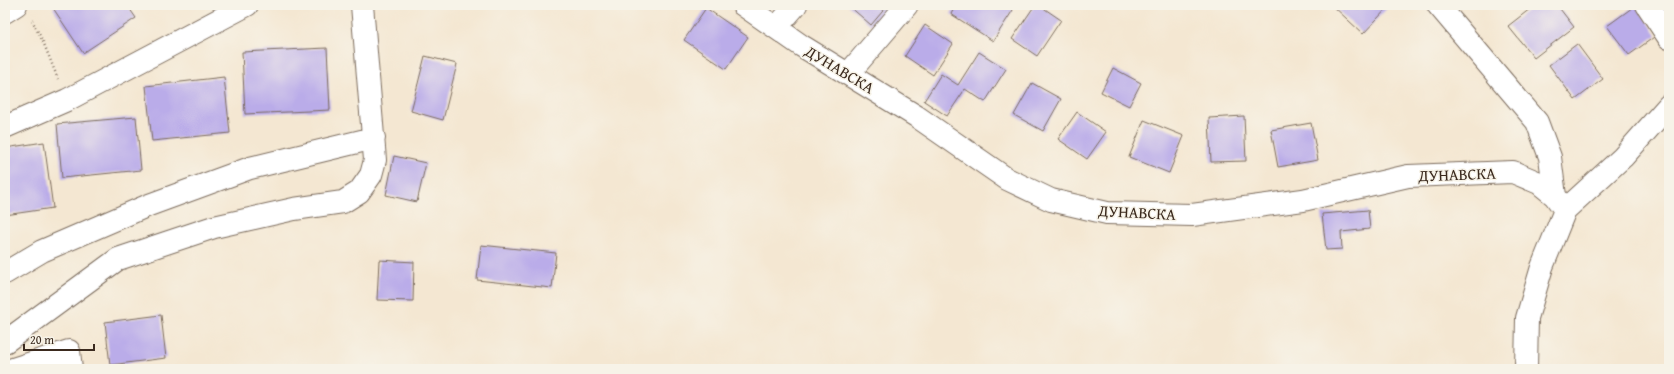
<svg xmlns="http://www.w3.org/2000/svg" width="1674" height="374" font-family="'Gentium Book Plus',serif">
  <rect width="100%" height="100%" fill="#f7f3e8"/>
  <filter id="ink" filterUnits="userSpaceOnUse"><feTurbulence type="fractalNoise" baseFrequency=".025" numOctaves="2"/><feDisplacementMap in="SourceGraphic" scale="8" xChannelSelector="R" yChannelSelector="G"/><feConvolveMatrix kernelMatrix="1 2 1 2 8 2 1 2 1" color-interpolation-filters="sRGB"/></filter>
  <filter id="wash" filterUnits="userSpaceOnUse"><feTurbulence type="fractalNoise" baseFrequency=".012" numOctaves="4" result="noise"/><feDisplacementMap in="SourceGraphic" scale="16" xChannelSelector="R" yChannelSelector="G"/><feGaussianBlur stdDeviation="0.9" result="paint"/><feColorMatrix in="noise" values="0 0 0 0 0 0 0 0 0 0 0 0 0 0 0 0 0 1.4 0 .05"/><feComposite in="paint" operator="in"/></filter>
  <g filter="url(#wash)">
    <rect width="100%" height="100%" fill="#f4e7d2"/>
    <g id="blocks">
      <path fill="#baace9" d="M58,5H127L136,18L83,53L53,8Z
        M848,5H888L871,25Z
        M956,5H1006L1013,10L993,41L951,14Z
        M1035,5H1039L1061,20L1037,56L1012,39Z
        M1332,5H1390L1363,34Z
        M1535,5H1557L1574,27L1534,58L1508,26Z
        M1636,5L1657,35L1629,55L1607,26Z
        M706,8L748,37L726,69L684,40Z
        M925,25L953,44L933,75L905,56Z
        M1577,44L1603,79L1575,100L1549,65Z
        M327,48L330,110L245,114L242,52Z
        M979,52L1006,69L985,102L965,89L947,116L924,101L941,74L958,85Z
        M425,56L457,64L443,120L411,111Z
        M1113,68L1141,83L1129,106L1101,92Z
        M224,77L230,133L152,141L146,86Z
        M1032,83L1061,99L1043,131L1014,115Z
        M1077,112L1106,132L1087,159L1058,139Z
        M1244,116L1246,161L1211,162L1209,118Z
        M136,117L141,170L62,178L57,124Z
        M1144,120L1184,136L1169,173L1129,157Z
        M1311,123L1318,160L1278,167L1271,130Z
        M44,142L53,208L5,215V148Z
        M394,156L426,163L417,202L386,195Z
        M1368,210L1370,229L1341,232L1342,249L1326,250L1322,214Z
        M481,245L556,253L552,288L477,280Z
        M379,260L414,262L413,301L377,300Z
        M161,315L166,358L110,365L105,322Z"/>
    </g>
  </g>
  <g filter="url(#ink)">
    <use href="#blocks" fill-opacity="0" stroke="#7c6c5d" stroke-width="1"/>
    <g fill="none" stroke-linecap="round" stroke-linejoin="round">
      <defs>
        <path id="minor" d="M743,5L802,46L916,116L1007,179L1051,200L1107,213L1192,215L1303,200L1408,176L1513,172L1539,183L1555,196
          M1438,5L1537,122L1550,157L1555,196L1560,203
          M1647,5L1669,38
          M5,12L16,5
          M776,28L796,5
          M849,73L907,5
          M5,127L67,100L247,5
          M5,273L42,251L149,205L250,168L374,138
          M5,342L118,259L214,227L294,209L343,202L359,192L371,175L375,160L362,5
          M13,369L69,351L71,369
          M1526,369L1527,318L1542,267L1565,210L1623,157L1669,105"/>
      </defs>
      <use href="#minor" stroke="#7c6c5d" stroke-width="24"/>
      <path stroke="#7c6c5d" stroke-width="2.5" stroke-dasharray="1 3" stroke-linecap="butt" d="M32,20L44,44L58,79"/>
      <use href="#minor" stroke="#fff" stroke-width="22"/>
    </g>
  </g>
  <g text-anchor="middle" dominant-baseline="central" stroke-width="3" stroke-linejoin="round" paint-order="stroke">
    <g font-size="16" fill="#3b2a1e" stroke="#f7f3e8">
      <text transform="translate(840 69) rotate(31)">ДУНАВСКА</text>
      <text transform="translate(1457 174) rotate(-2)">ДУНАВСКА</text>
      <text transform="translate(1137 212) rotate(3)">ДУНАВСКА</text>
    </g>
  </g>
  <rect width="1674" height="374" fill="none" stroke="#f7f3e8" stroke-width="20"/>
  <path d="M24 344v6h70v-6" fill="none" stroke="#3b2a1e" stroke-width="2"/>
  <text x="30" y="344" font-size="12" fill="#3b2a1e" stroke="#f7f3e8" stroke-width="3" paint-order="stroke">20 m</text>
</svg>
